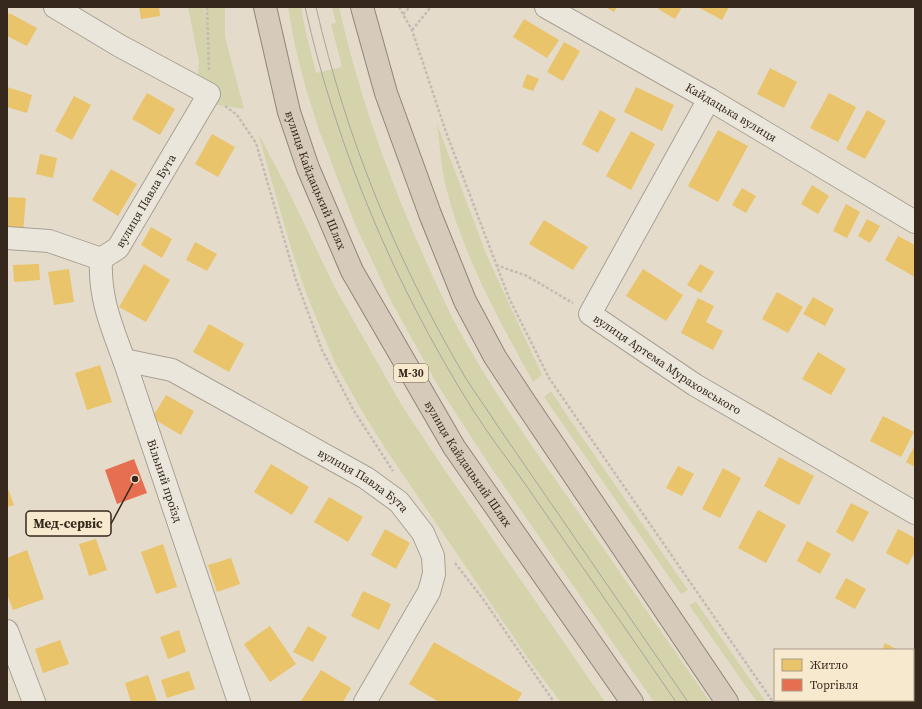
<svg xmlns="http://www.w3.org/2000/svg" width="922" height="709" font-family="'Source Serif 4',serif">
  <rect width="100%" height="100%" fill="#e4dbca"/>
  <path fill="#d4d3ac" d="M188,7H204L209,27L205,7H225V37L244,109L213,104H194L199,62Z
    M288,7H301L306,33L316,73L342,67L331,24L336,23L332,7H339C357,88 384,165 417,241C429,268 441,295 454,321C485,379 522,432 560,486C610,558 660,630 710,702H654L488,463L437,384L391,301L355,224L319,130L306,89L295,46Z
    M437,124L487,256L542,375L533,382C499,320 463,256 446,187C441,167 440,144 437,124Z
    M258,133L287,188L335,288L401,404L442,466L605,702H561L534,667L387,451L363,413L335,363L306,293L291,248Z
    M551,391L568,417L688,590L681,594L544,397Z
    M696,602L766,702H757L689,605Z"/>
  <path fill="#e9c46a" d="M139,7H159L160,16L141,19Z
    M605,7H617L614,12Z
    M659,7H682L675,19L658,9Z
    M698,7H729L722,20Z
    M9,13L37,28L27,46L7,36V17Z
    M524,19L559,40L547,58L513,37Z
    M564,42L580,51L563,81L547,72Z
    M770,68L797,82L784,108L757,94Z
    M527,74L539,79L533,91L522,87Z
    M7,87L32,95L27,113L7,107Z
    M636,87L674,105L662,131L624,112Z
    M147,93L175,109L160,135L132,119Z
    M829,93L856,107L838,142L810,128Z
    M74,96L91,105L72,140L55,131Z
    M600,110L616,119L598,153L582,144Z
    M867,110L886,121L865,159L846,149Z
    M718,130L748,146L718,202L688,186Z
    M631,131L655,144L631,190L606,176Z
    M212,134L235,147L218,177L195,164Z
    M40,154L57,158L53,178L36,174Z
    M111,169L137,184L118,216L92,200Z
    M812,185L829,196L818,214L801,204Z
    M742,188L756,196L746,213L732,205Z
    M7,197L26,198L23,232L7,231Z
    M846,204L860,212L847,238L833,231Z
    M867,219L880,226L870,243L858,236Z
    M544,220L588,247L573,270L529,244Z
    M151,227L172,239L162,258L141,245Z
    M898,236L915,245V277L885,260Z
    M195,242L217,254L207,271L186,260Z
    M39,264L40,280L14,282L13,265Z
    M144,264L170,280L146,322L119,307Z
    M700,264L714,272L701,293L687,285Z
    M69,269L74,302L54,305L48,272Z
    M643,269L683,295L666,321L626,296Z
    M777,292L803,307L788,333L762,319Z
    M813,297L834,309L825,326L803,314Z
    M698,298L714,306L706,322L723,331L713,350L681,333Z
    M209,324L244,344L229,372L193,352Z
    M818,352L846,369L831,395L802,379Z
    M100,365L112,402L87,410L75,373Z
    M166,395L194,411L181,435L152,418Z
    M883,416L914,432L901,457L870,441Z
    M915,445V467L906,462Z
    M779,457L814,476L799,505L764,486Z
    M271,464L309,487L292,515L254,492Z
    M678,466L694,474L682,496L666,488Z
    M723,468L741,478L720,518L702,509Z
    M7,486L14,505L7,507Z
    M329,497L363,517L348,542L314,522Z
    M851,503L869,512L853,542L836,532Z
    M758,510L786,525L766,563L738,548Z
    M385,529L410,543L396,569L371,555Z
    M898,529L915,538V552L908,565L886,553Z
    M96,539L107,570L89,576L79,544Z
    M807,541L831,554L820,574L797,561Z
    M163,544L177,587L156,594L141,552Z
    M27,550L44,599L13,610L7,594V558Z
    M231,558L240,584L217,592L208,565Z
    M846,578L866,589L855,609L835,598Z
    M363,591L391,604L379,630L351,616Z
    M270,626L296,664L270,682L244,644Z
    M308,626L327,637L313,662L293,652Z
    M179,630L186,652L168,659L160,637Z
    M60,640L69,664L43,673L35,649Z
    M434,642L522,693L517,702H439L409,684Z
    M885,643L898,650H882Z
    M321,670L351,688L343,702L301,701Z
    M189,671L195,689L167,698L161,680Z
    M148,675L157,702H131L125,683Z
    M843,700H879L882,702H842Z"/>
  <path fill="#e76f51" d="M134,459L147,493L117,504L105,470Z"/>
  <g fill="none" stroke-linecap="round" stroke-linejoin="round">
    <defs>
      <g id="minor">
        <path id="s1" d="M546,7L709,99L915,222"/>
        <path id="s2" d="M709,99L590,314L695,385L915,513"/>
        <path id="s3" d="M7,238L49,241L101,259L118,248L209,94L120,46L55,7"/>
        <path id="s4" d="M101,259C99,297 111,325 124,360L239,702"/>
        <path id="s5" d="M124,360L172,370L366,478L399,502L423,533L433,556L434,574L429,592L365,702"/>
        <path d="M7,631L34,702"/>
      </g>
      <g id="highway">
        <path id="s6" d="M265,7L289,112L308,168L352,271L454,447L632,702"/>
        <path d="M362,7L386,93L430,214L465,301L495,357L524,401L727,702"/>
      </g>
    </defs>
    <use href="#minor" stroke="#a8a094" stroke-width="24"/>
    <use href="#highway" stroke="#8e857a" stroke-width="24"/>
    <path stroke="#c3bcb3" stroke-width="2.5" stroke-dasharray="3 2" stroke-linecap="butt" d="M207,7L209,70
      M399,7L412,30L446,132L509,298L549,378L773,702
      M403,14L410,7
      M412,30L431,7
      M225,106L237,115L256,143L296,280L322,350L354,411L393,471
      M496,265L527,276L573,303
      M455,563L483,599L554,702"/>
    <use href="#minor" stroke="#ebe6dc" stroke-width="22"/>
    <use href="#highway" stroke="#d6cbbb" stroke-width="22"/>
    <path stroke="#aaa59c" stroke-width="1" d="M305,7C337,150 395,286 473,410C490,437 510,462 528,488C577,560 627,630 676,702
      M316,7C347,141 396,259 465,377C475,393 487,409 497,425L688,702"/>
  </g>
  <g text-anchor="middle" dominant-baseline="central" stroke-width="4" stroke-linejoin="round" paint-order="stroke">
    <rect fill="#f6e9ce" stroke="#706251" stroke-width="1" x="394" y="364" width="34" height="18" rx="3"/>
    <g font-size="11" font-weight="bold" fill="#36281c">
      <text x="411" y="373">М-30</text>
    </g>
    <g font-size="12" fill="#36281c" stroke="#f6e9ce">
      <text stroke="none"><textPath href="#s1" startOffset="213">Кайдацька вулиця</textPath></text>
      <text stroke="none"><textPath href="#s6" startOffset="181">вулиця Кайдацький Шлях</textPath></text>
      <text stroke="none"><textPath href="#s3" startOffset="172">вулиця Павла Бута</textPath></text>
      <text stroke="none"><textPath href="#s2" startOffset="338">вулиця Артема Мураховського</textPath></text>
      <text stroke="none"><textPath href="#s6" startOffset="504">вулиця Кайдацький Шлях</textPath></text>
      <text stroke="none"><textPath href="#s4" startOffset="232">Вільний проїзд</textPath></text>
      <text stroke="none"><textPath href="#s5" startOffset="270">вулиця Павла Бута</textPath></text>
    </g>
  </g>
  <path fill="none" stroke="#36281c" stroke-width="1.5" d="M135 479L111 524"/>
  <circle fill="#36281c" stroke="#f6e9ce" stroke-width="1.5" cx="135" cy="479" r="4"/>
  <rect fill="#f6e9ce" stroke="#36281c" stroke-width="1.5" x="26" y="511" width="85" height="25" rx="4"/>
  <g font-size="13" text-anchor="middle" font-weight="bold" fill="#36281c">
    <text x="68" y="528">Мед-сервіс</text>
  </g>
  <rect width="922" height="709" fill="none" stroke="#36281c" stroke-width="16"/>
  <rect x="774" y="649" width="140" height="52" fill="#f6e9ce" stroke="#a99c87"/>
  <rect x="782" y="659" width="20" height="12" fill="#e9c46a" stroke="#a99c87"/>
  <text x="810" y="669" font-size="12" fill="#36281c">Житло</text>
  <rect x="782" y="679" width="20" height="12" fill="#e76f51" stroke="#a99c87"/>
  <text x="810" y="689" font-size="12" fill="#36281c">Торгівля</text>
</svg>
